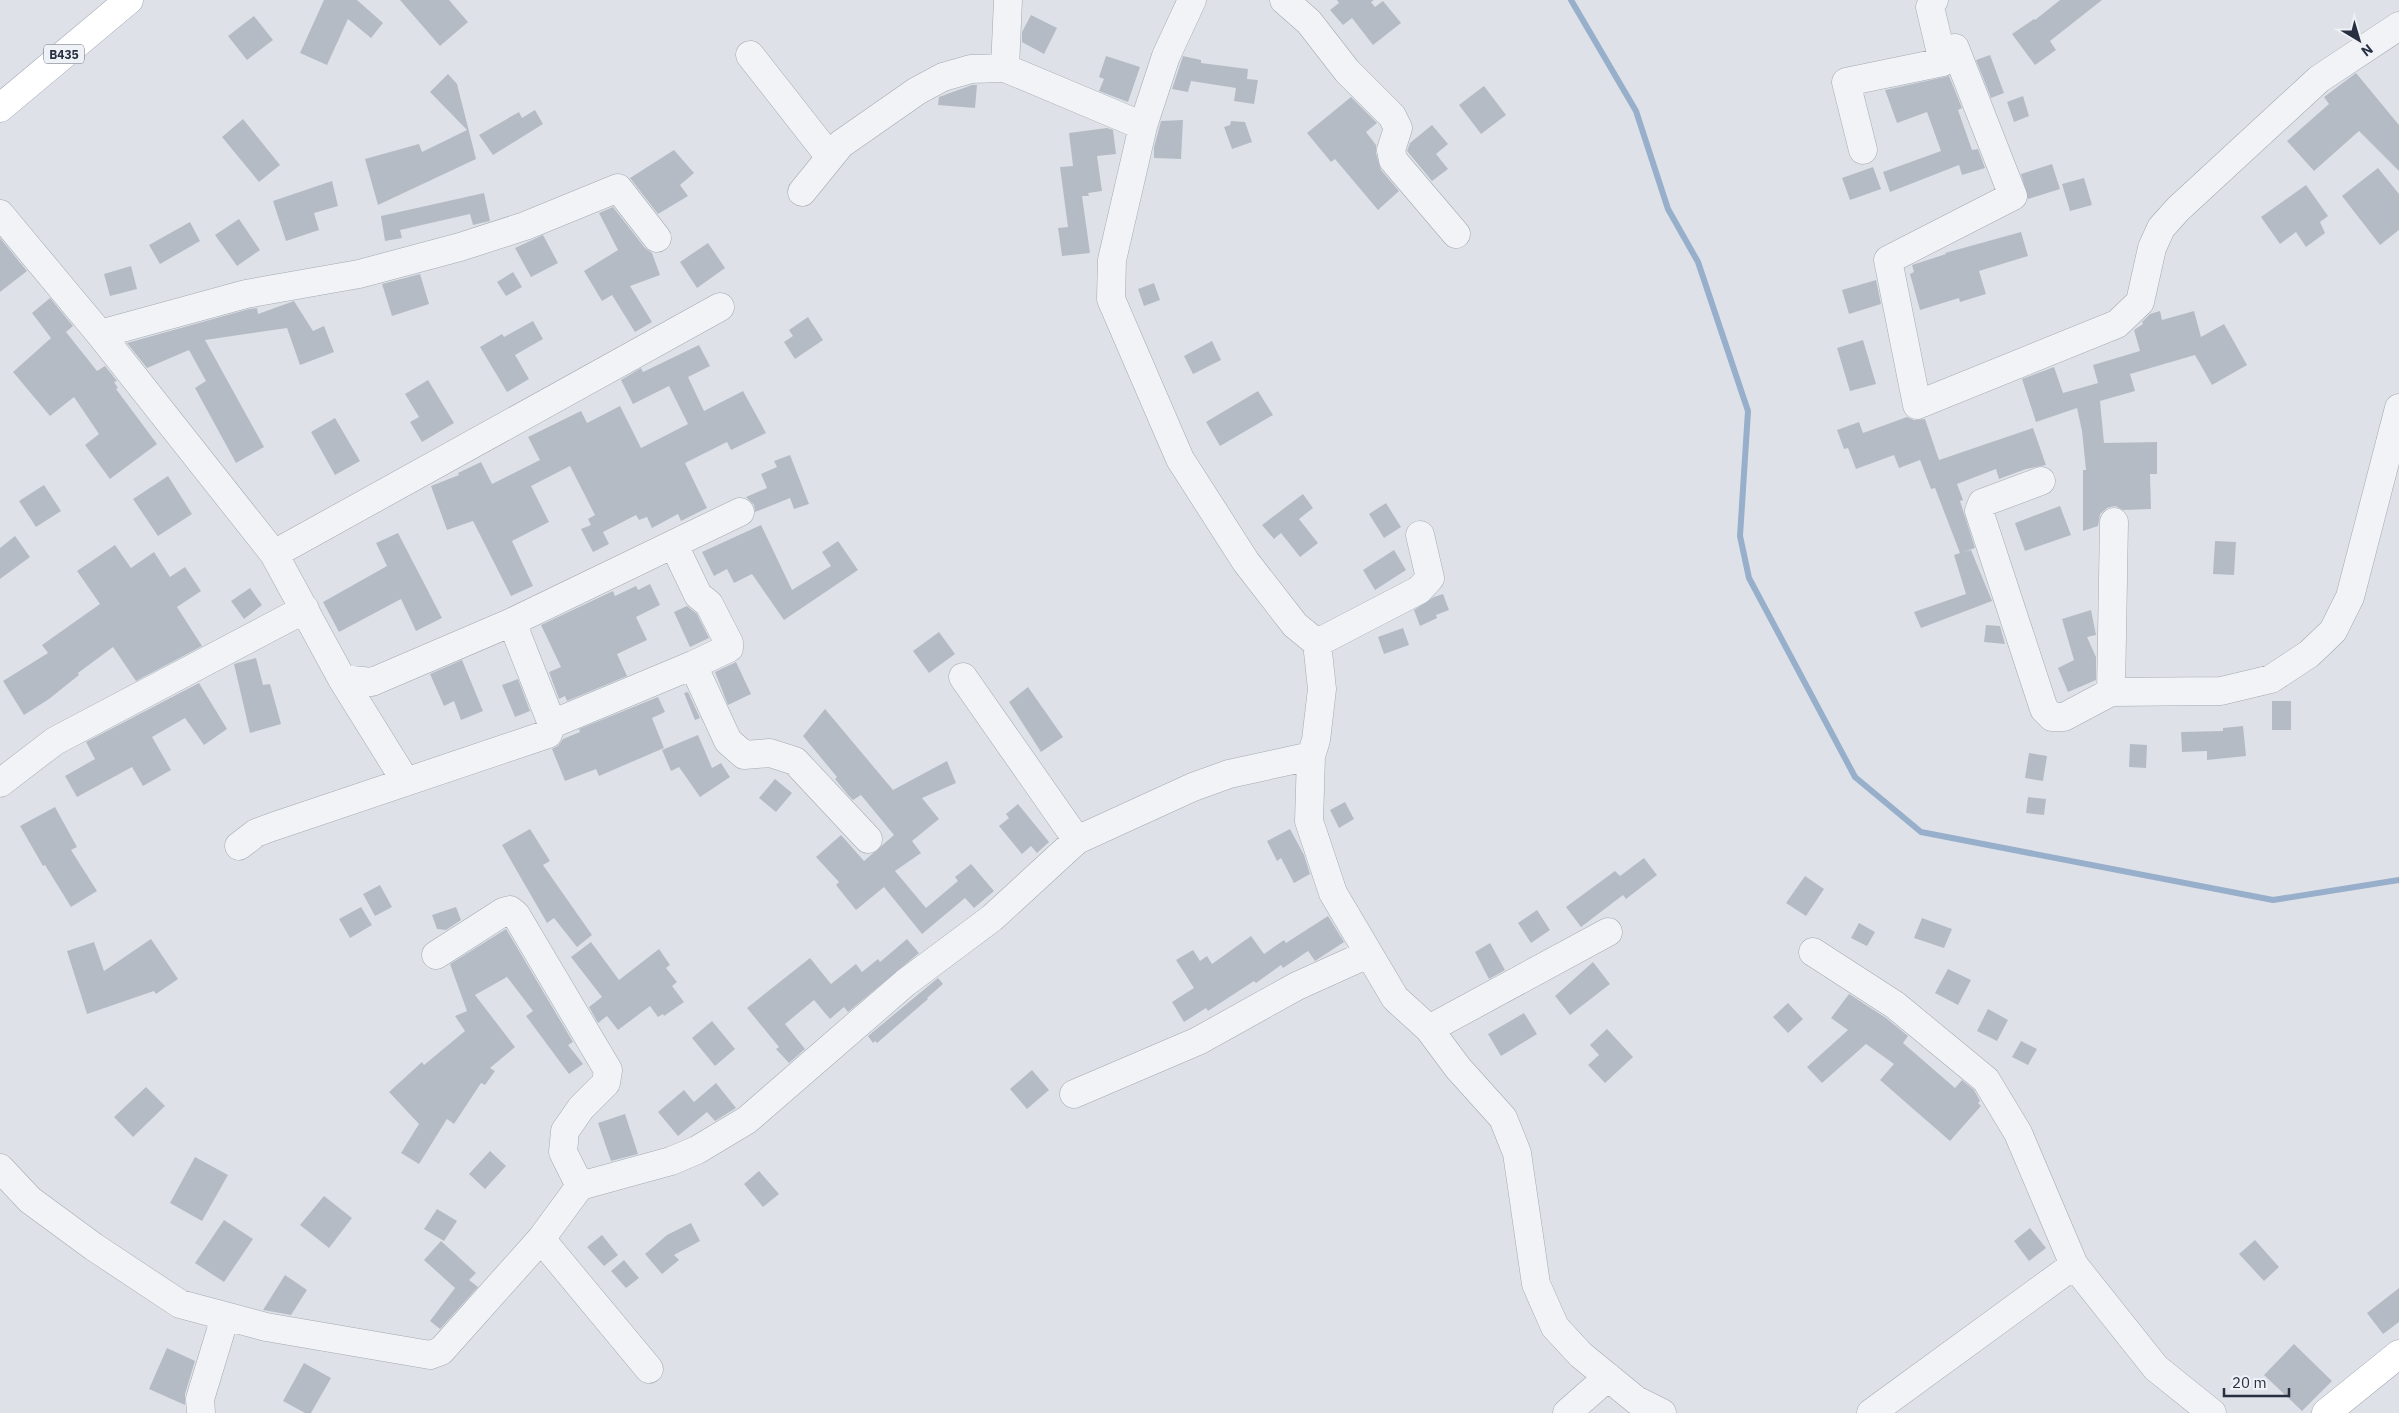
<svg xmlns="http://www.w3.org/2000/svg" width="2399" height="1413" font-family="'IBM Plex Sans',sans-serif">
  <rect width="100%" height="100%" fill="#dee2e8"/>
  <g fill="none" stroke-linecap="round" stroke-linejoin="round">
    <path stroke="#97afca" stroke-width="6" d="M1571,0L1636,111L1668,209L1698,262L1748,411L1740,536L1749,578L1855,777L1921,832L2273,900L2399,880"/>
  </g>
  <path fill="#b5bbc5" d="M324,0H357L383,23L371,38L348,19L327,65L300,53Z
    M400,0H449L468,22L440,46Z
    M1337,0H1374L1371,2L1375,7L1383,1L1401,23L1373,45L1352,18L1343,25L1330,10L1339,3Z
    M2060,0H2102L2050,41L2056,50L2035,65L2012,34L2034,19L2035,20Z
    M1031,15L1057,28L1044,54L1022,42V32Z
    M254,16L273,40L247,60L228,36Z
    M1990,55L2004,93L1991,98L1976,60Z
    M1106,56L1140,67L1128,102L1099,91L1104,79L1099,77Z
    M1183,56L1201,60V63L1248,69L1247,79L1258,80L1254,104L1234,101L1236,88L1191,81L1188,92L1172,89Z
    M2356,73L2399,125V171L2359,131L2314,171L2287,141L2329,104L2324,97Z
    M448,74L457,84L476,159L378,205L365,159L419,144L422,152L467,130L430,92Z
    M1949,76L1962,108L1958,110L1972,150L1978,149L1985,168L1962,175L1959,165L1890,192L1883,172L1941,151L1927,112L1897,123L1885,90Z
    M972,85H977L975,108L938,105L939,97Z
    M1484,86L1506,115L1481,134L1459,105Z
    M2023,96L2029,116L2014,122L2007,102Z
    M1351,97L1377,123L1366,132L1376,145V153L1381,170L1399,191L1378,210L1335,159L1331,162L1307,133Z
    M535,110L543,124L493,155L479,135L519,112L522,118Z
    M243,119L280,165L259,182L222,137Z
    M1183,120L1181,159L1154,158V147L1161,121Z
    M1231,121L1245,122L1252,142L1232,149L1224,127L1230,125Z
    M1432,125L1448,144L1436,154L1448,169L1432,181L1407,151L1410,143Z
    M1107,128L1113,130L1116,154L1097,156L1102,191L1088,193L1089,196H1082L1090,253L1062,256L1058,228L1068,227L1060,167L1073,166L1069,133Z
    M674,150L694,173L680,185L688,196L658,214L630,178Z
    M2052,164L2060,189L2028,199L2021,174Z
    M1873,167L1881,189L1850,200L1842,178Z
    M2378,168L2399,194V230L2380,245L2342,196Z
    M2084,178L2092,205L2070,211L2062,184Z
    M332,181L338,206L314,213L319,230L286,241L273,201Z
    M2306,185L2328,216L2320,222L2325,233L2306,247L2296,232L2280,244L2261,217Z
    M484,193L490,221L473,225L470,214L400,230L402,238L385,241L381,216Z
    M613,207L645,248L652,253L660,275L630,286L652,322L635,332L612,295L602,301L584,271L618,250L599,213Z
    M239,219L260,250L237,266L215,235Z
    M190,222L200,241L160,264L149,245Z
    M2021,232L2028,256L1979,271L1986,294L1960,302L1959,298L1920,310L1910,274L1914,272L1912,265L1946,254L1945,253Z
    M543,235L558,263L531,277L515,248Z
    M0,238L27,271L0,292Z
    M708,243L725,268L697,288L680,262Z
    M131,266L137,289L110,296L104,274Z
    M513,272L522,287L506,296L497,282Z
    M420,274L429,304L392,316L382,284Z
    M1876,280L1881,304L1849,314L1842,290Z
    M1154,283L1160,300L1144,306L1138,289Z
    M50,298L73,326L66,332L97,371L105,366L117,381L114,382L118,388L116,389L157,444L110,479L85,445L99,434L74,397L50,416L13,372L51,338L32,313Z
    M294,301L313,331L324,326L334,352L300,365L287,328L205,340L264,447L236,463L195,388L206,381L189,350L147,368L127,343L249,309L257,308L258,314Z
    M2160,311L2162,320L2194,311L2201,337L2224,324L2247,365L2212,385L2195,355L2130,374L2135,391L2100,401L2104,443L2157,442V474H2150L2151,509L2123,510L2115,506L2107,508L2100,514L2098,526L2083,531V470H2086L2082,431L2077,408L2036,422L2022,379L2054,367L2063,393L2098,383L2093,365L2140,351L2134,330L2143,324L2142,322L2150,314Z
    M808,317L823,340L795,359L784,342L793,336L789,330Z
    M533,321L543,339L515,355L529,379L507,392L480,347L502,334L504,337Z
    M1863,340L1876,384L1850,391L1837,348Z
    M1212,341L1221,360L1193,374L1184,356Z
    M699,345L710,366L688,377L704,411L743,391L766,433L731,450L727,442L685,463L707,508L681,521L678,514L652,528L647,517L639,520L636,515L603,532L609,544L593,552L581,529L591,525L588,519L595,515L570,466L531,486L549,522L512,541L533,586L511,596L473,521L447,530L431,486L459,475L458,473L481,462L492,484L540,460L528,437L581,411L587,423L620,406L641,448L688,424L669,386L633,404L621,380L641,368L643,372Z
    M428,380L454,423L422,442L410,422L419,417L405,394Z
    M1258,391L1273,415L1220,446L1206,422Z
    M1907,417L1914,420L1925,419L1939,460L2033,428L2046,465L2026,469L1999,479L1996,469L1957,484L1963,500L1960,501L1975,548L1963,552L1971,550L1992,601L1921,628L1914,612L1966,594L1954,555L1960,553L1935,488L1931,489L1920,460L1899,468L1894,455L1856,469L1848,448L1844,449L1837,430L1859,422L1863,433Z
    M335,418L360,461L335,475L311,432Z
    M790,455L809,504L794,509L790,498L755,512L754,505L746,497L767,488L761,474L777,467L774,461Z
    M168,476L192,514L158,536L133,499Z
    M44,485L61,511L36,527L19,501Z
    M1303,494L1313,508L1299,519L1318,543L1300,557L1281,533L1274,539L1262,525Z
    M1386,503L1401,527L1384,538L1369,514Z
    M2060,506L2071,535L2025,551L2015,523Z
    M761,525L792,590L831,566L822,552L838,541L858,570L784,620L752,574L734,583L727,569L714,576L702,552Z
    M398,533L442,618L416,631L401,599L339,632L323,602L387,566L376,543Z
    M15,536L30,557L0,579V548Z
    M2215,541L2236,542L2234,575L2213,574Z
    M115,545L131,568L154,552L170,577L185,567L201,591L177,607L202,646L136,681L113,647L78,673L79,675L49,699L24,715L3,681L48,653L42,645L100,604L77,571Z
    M1394,550L1406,570L1375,590L1363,570Z
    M650,584L660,605L636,617L647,640L617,654L627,676L567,701L565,696L559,699L549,672L561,667L541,625L613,591L615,596L636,586L638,590Z
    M250,588L262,605L244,619L231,601Z
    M1443,594L1449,610L1436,615L1437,618L1420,626L1414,610L1434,597Z
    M687,606L697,614L709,638L690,647L674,612Z
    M2091,610L2096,635L2087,637L2096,657V680L2068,692L2058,668L2074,660L2062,619Z
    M1986,625L2000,626L2005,644L1984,642Z
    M1403,628L1409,645L1384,654L1378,637Z
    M939,632L955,654L929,673L913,651Z
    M256,658L263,685L270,684L281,724L250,733L234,664Z
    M462,660L483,711L461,720L454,701L444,706L430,674Z
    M736,662L751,694L728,705L715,672Z
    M518,679L530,711L515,717L502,685Z
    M199,683L227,729L204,745L185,718L152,737L171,770L143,786L132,767L77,797L65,776L95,759L86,742Z
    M1028,687L1063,737L1041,752L1009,702Z
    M688,692L700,718L695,720L684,693Z
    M658,697L665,712L652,718L664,748L599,776L596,769L565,781L552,749L558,746L563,739L580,732L579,729Z
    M2272,701H2291V730H2272Z
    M825,709L893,790L947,761L956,783L922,798L939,819L912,841L921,853L895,871L926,908L958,881L955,877L971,864L994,891L974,908L965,898L922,934L884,887L856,910L836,885L839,882L816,857L841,835L864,861L894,835L861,795L853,800L848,795L835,779L837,777L803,736Z
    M2243,726L2246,756L2207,760V751L2182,752L2181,732L2223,731V728Z
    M698,735L712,768L721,763L730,777L700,797L679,767L671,771L662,750Z
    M2130,744L2147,745L2146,768L2129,767Z
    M2029,753L2047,756L2043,781L2025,778Z
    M775,779L792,793L776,812L759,798Z
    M2028,797L2046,799L2044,815L2026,813Z
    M1345,802L1354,819L1339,828L1330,810Z
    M1018,804L1049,842L1037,853L1031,846L1022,854L999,826L1009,818L1006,814Z
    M55,807L77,847L71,850L97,891L71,907L45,865L43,866L20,826Z
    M530,829L550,861L543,865L592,935L577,947L554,918L547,923L502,845Z
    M1290,829L1304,855L1310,874L1294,883L1281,858L1277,861L1267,841Z
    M1644,858L1657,875L1626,899L1623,895L1581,927L1566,907L1615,871L1620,876Z
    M1805,876L1824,889L1806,916L1786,903Z
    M380,885L392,907L375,916L363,894Z
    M361,907L372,925L350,938L339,919Z
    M456,907L461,920L446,930L437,929L432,915Z
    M1537,910L1550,930L1531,943L1518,923Z
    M1328,916L1344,942L1315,961L1308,951L1283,968L1281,965L1256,983L1254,981L1208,1011L1206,1008L1184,1022L1172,1002L1194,988L1176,960L1193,950L1200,961L1207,956L1212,964L1251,936L1264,954L1284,940L1286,943Z
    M1922,918L1952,929L1944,948L1914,938Z
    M1859,923L1875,932L1867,946L1851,938Z
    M506,929L573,1042L568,1045L583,1064L569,1074L526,1016L533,1011L507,977L475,995L515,1047L490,1068L495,1071L485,1085L481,1083L454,1124L447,1119L419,1164L401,1153L419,1124L389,1092L422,1062L424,1065L465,1031L455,1016L467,1011L450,964Z
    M151,939L178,979L156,994L154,991L87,1014L67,951L94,942L104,971Z
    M907,939L919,953L848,1012L844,1007L830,1019L814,1000L785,1024L805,1049L789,1063L776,1049L779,1047L747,1008L810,958L831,984L856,964L862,972L878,959L880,962Z
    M591,942L619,980L659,949L670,965L666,968L677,982L672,986L684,1002L664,1016L663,1014L658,1017L650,1006L618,1030L607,1016L598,1023L589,1007L602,997L571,957Z
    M1490,943L1505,970L1489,979L1475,952Z
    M1593,962L1610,984L1570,1015L1555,996Z
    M1948,969L1971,980L1958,1005L1935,993Z
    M938,978L943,984L927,998L928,999L877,1043L875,1041L873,1043L868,1036Z
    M1849,994L1886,1018L1908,1036L1903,1043L1955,1088L1962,1080L1974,1090L1980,1101L1978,1103L1981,1106L1950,1141L1880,1080L1894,1064L1866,1044L1822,1083L1807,1067L1848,1030L1831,1018Z
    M1788,1003L1803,1019L1788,1033L1773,1017Z
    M1988,1009L2008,1020L1997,1041L1977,1031Z
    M1524,1013L1537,1034L1501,1056L1488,1034Z
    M712,1021L735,1049L715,1066L692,1038Z
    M1607,1029L1633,1057L1605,1083L1588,1065L1599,1055L1590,1045Z
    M2021,1041L2037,1049L2028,1065L2012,1057Z
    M1032,1070L1049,1090L1027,1109L1010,1089Z
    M716,1083L736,1108L715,1121L707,1112L678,1136L658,1112L684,1090L694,1102Z
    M146,1087L165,1106L133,1137L114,1117Z
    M625,1114L638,1154L611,1161L598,1123Z
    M490,1151L506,1166L485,1189L469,1174Z
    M195,1157L228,1175L202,1221L170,1203Z
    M759,1171L779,1194L763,1207L744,1184Z
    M324,1196L352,1218L329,1248L300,1225Z
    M437,1209L457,1221L444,1241L424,1229Z
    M224,1220L253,1239L224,1282L195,1263Z
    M691,1223L700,1241L674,1255L679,1260L662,1274L645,1254L667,1235Z
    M2030,1228L2046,1248L2029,1261L2014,1241Z
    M602,1235L618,1255L604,1266L587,1247Z
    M2255,1240L2279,1267L2264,1281L2239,1254Z
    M441,1241L476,1273L469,1280L478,1287L440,1329L430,1321L455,1288L424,1260Z
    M624,1260L639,1278L626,1288L611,1271Z
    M285,1275L307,1290L291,1315L263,1310Z
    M2399,1288V1322L2383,1334L2367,1313Z
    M2294,1344L2332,1381L2302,1411L2264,1375Z
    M167,1348L195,1361L185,1394V1405L149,1389Z
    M304,1363L331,1378L311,1413H305L283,1401Z"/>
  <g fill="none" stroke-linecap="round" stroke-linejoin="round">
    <defs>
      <path id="minor" d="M1192,0L1166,56L1143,126L1112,260L1111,299L1180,459L1246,562L1295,625L1317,643L1322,689L1316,740L1311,756L1309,821L1333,893L1395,998L1429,1029L1458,1068L1503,1118L1517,1153L1536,1284L1555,1327L1581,1355L1636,1400L1662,1413
        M1284,0L1309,22L1347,71L1392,116L1398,128L1391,150L1393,160L1456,234
        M1934,0L1930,7L1943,62
        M750,55L830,157
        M1005,68L1008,0
        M1863,150L1846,82L1943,62L1955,48L2013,196L1888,260L1917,405L2117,324L2140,302L2152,248L2161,228L2178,209L2319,79L2399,26
        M802,192L841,144L917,91L943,77L971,69L1005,68L1143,126
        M0,214L100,334L274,554L342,679L372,682L512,622L740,512
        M100,334L246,294L359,274L460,247L525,226L618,188L657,238
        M2041,481L1982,503L1979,511L2044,709L2052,717H2064L2111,692L2221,691L2271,679L2309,654L2333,631L2350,597L2399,408
        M274,554L720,307
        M512,622L552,724L693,665L729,648V643L709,604L698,595L674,545
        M1317,643L1419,590L1430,578L1420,535
        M693,665L728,741L744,755L770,753L795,761L868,839
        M963,677L1077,840
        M342,679L401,774L408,780
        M2111,692L2114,522
        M0,783L55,741L305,609
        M239,846L256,833L272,827L548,734L552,724
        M1813,952L1895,1005L1986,1080L2018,1133L2074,1265
        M436,955L503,912L510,910L516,915L608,1070L606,1083L581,1108L565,1131L563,1152L580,1186
        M1429,1029L1608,932
        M1074,1094L1198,1041L1297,986L1368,954
        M0,1168L30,1200L94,1247L180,1304L266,1327L430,1355L441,1351L541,1239L580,1186L671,1161L697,1150L747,1120L905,983L992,918L1077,840L1193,787L1229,774L1311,756
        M541,1239L649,1369
        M201,1413L200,1399L225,1317
        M1567,1413L1608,1377
        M1871,1413L2074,1265L2156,1368L2212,1413"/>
      <path id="major" d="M0,108L129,0
        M2326,1413L2399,1354"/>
    </defs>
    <use href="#minor" stroke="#a3a9b2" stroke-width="29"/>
    <use href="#major" stroke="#9da6b4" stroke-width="29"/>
    <use href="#minor" stroke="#f1f3f6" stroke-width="28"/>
    <use href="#major" stroke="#fff" stroke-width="28"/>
  </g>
  <g text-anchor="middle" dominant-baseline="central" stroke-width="4" stroke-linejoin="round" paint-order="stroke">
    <rect fill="#eef1f6" stroke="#636977" stroke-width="1" x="44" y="44.5" width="40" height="19" rx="4"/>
    <g font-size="12" font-weight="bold" fill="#272f40">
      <text x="64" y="54">B435</text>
    </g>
  </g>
  <g transform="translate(2359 40) rotate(142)" stroke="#eef1f6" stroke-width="4" paint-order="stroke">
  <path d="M0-4L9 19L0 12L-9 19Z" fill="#272f40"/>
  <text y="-8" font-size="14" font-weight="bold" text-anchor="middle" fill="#272f40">N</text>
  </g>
  <path d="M2224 1388v8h65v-8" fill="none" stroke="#272f40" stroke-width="2.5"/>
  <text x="2232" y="1388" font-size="15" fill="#272f40" stroke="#eef1f6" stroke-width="4" paint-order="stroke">20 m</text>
</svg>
